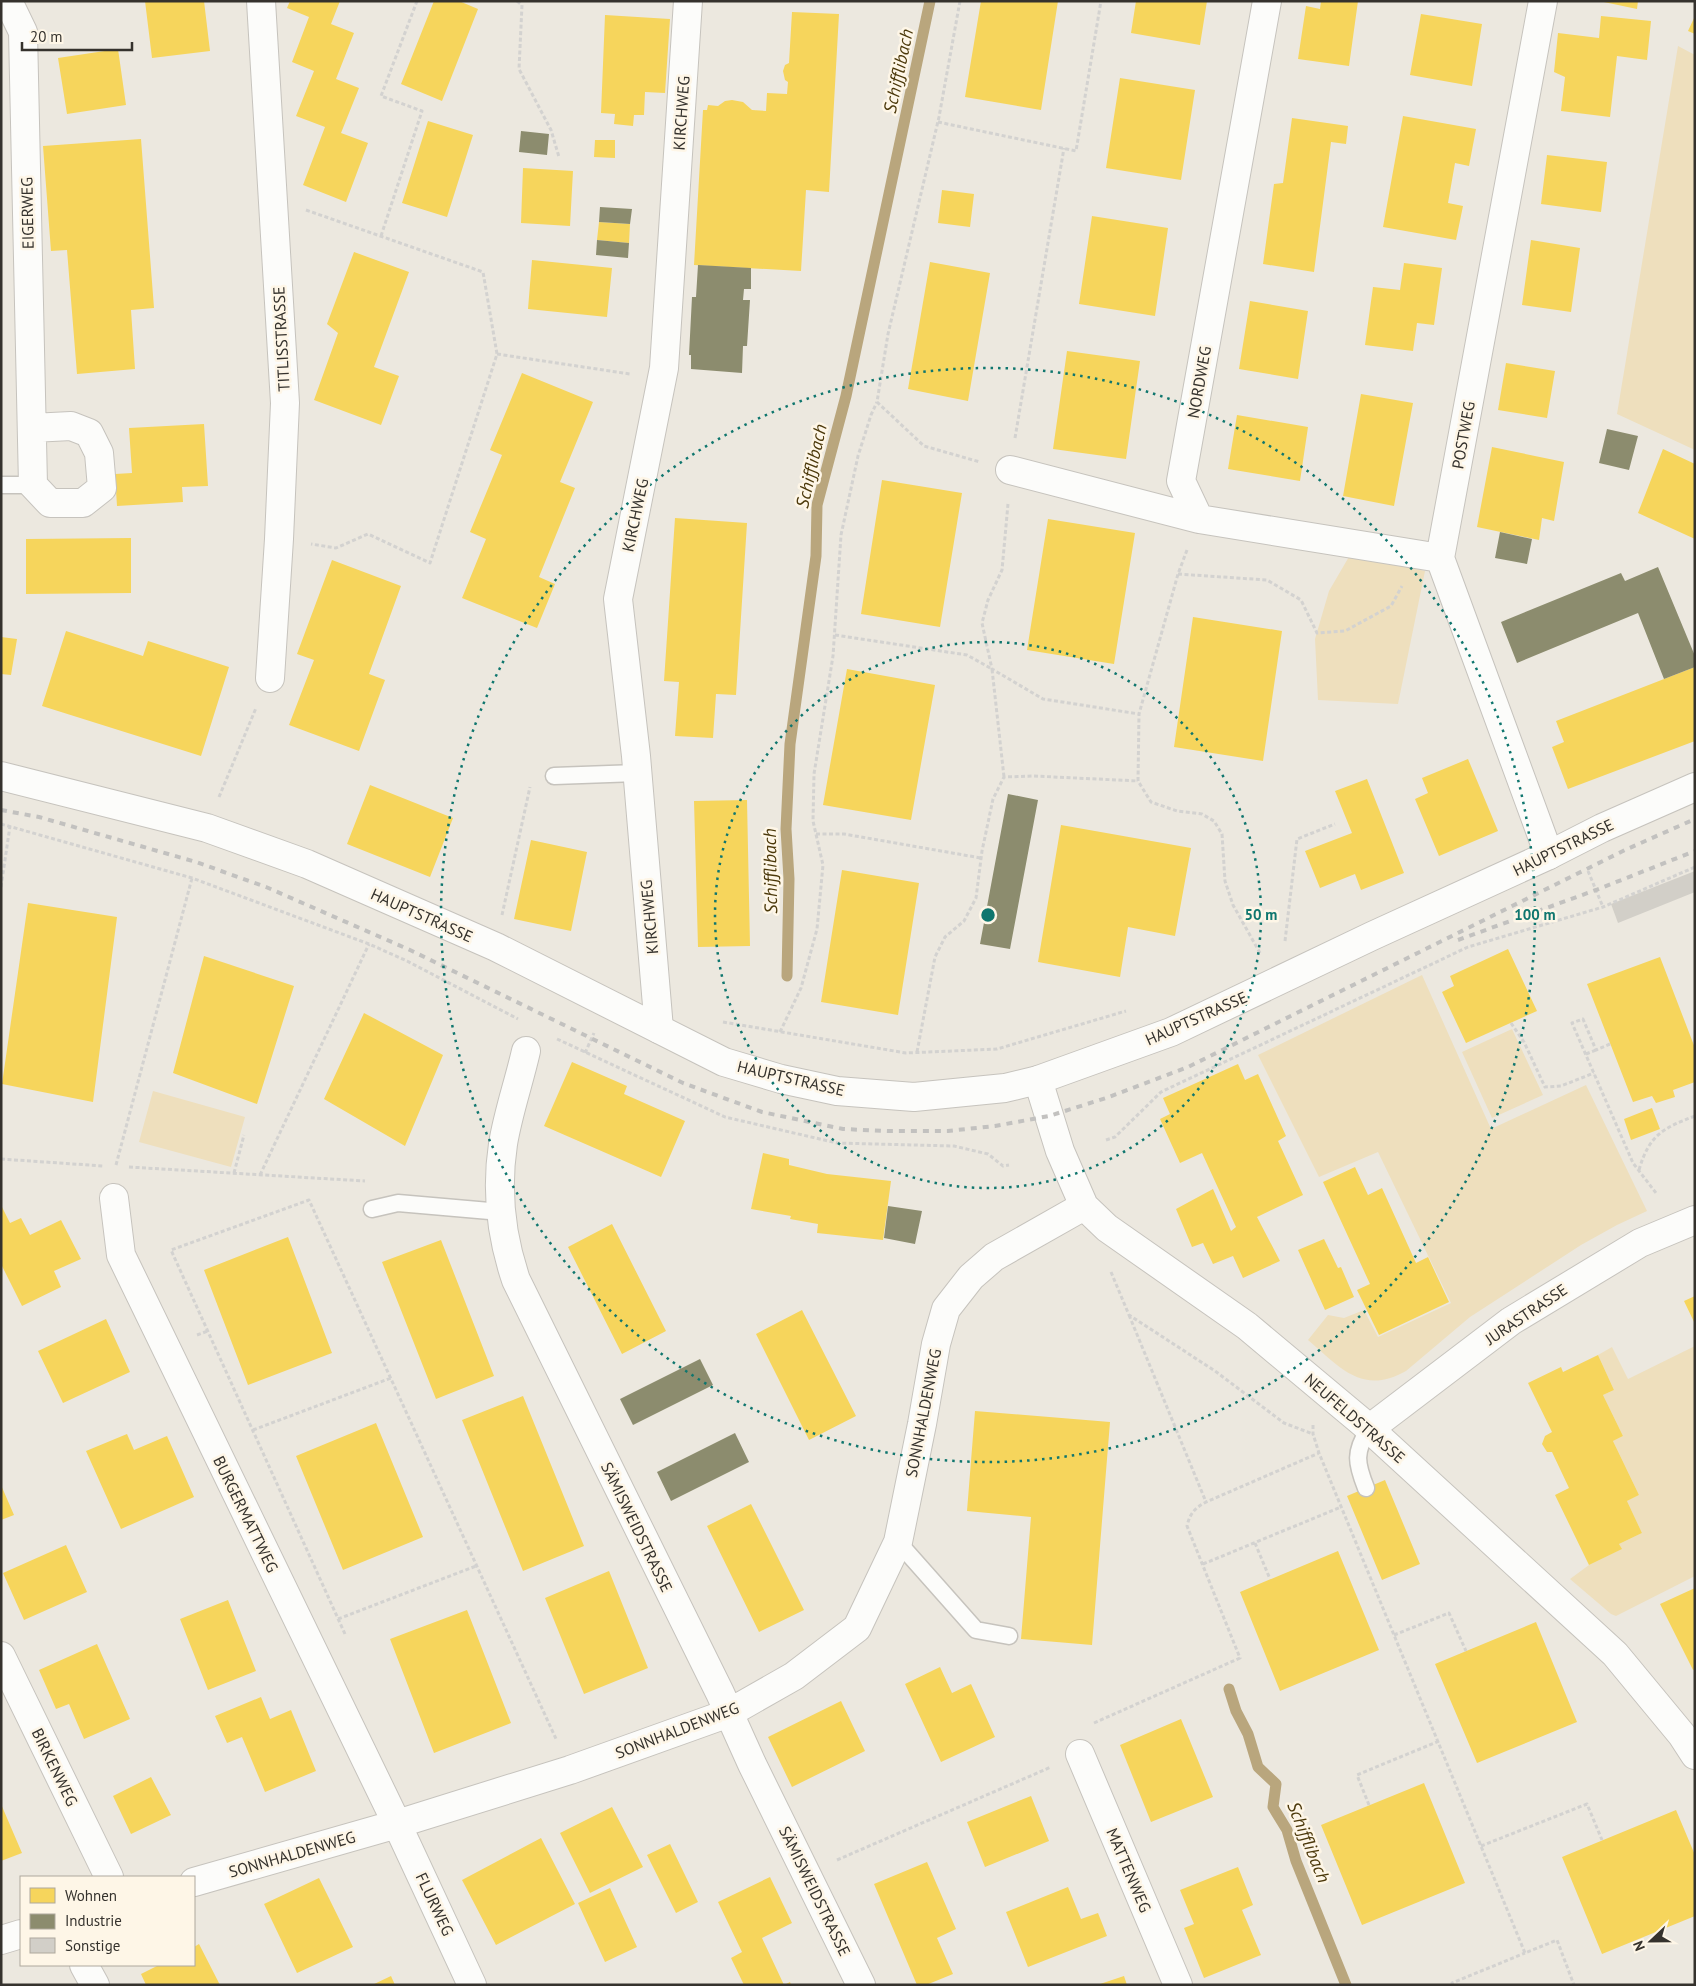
<svg xmlns="http://www.w3.org/2000/svg" width="1696" height="1986" font-family="'PT Sans',sans-serif">
  <rect width="100%" height="100%" fill="#ece8df"/>
  <path fill="#eedfbd" d="M1678,46L1695,55V450L1617,414Z
    M1350,555L1425,571L1398,704L1318,700L1315,639L1329,591Z
    M1422,975L1491,1129L1586,1085L1647,1211L1617,1225L1581,1245L1470,1317L1406,1371C1362,1396 1340,1367 1308,1340L1328,1315L1344,1318L1364,1310L1378,1337L1451,1303L1378,1152L1319,1177L1258,1055Z
    M1512,1029L1543,1095L1492,1118L1462,1052Z
    M153,1091L245,1117L231,1167L139,1142Z
    M1695,1346V1576L1616,1616L1611,1614L1570,1579L1589,1565L1621,1549L1619,1544L1642,1533L1627,1501L1639,1495L1613,1441L1623,1436L1603,1395L1614,1390L1598,1355L1612,1347L1628,1379Z"/>
  <path fill="#f6d55c" d="M145,1H204L210,51L152,58Z
    M290,1H340L331,24L354,33L336,79L359,88L341,133L368,143L346,202L303,185L325,127L296,116L314,71L292,62L309,17L287,8Z
    M434,1H459L478,9L442,101L401,84Z
    M981,1H1058L1041,110L965,97Z
    M1136,1H1207L1200,45L1131,33Z
    M1321,1H1358L1349,66L1298,59L1306,6L1320,9Z
    M1599,1H1638L1637,9Z
    M792,12L839,14L829,192L806,190L801,271L694,265L703,110H707L708,105L718,106L725,101L732,100L743,102L752,110L766,111L767,93L787,94L788,82L785,80L783,71L785,65L789,63Z
    M1421,14L1482,24L1472,86L1410,75Z
    M605,15L670,19L665,93L645,92L644,115H634L633,126L614,124L615,114L601,113Z
    M1601,16L1651,21L1647,60L1617,56L1610,117L1561,111L1565,77L1554,72L1558,33L1599,38Z
    M1695,16V34L1688,31Z
    M118,49L126,105L67,114L58,58Z
    M1120,78L1195,90L1181,180L1106,168Z
    M1403,116L1476,129L1469,166L1455,163L1448,203L1463,206L1456,240L1383,227Z
    M1292,118L1348,126L1346,144L1331,142L1314,272L1263,264L1274,184L1283,183Z
    M428,121L473,135L447,217L402,203Z
    M141,139L154,308L131,310L135,369L77,374L67,250L51,251L43,146Z
    M595,140H615V158L594,157Z
    M1547,155L1607,162L1601,212L1541,204Z
    M523,168L573,171L570,226L521,223Z
    M942,190L974,194L970,227L938,223Z
    M1092,216L1168,228L1155,316L1079,304Z
    M599,222L630,224L629,243L597,240Z
    M1531,240L1580,248L1571,312L1522,305Z
    M354,252L409,272L374,367L399,376L381,425L314,400L338,333L327,324Z
    M532,260L612,268L607,317L528,309Z
    M930,262L990,273L968,401L908,389Z
    M1404,263L1442,268L1434,325L1417,323L1413,351L1365,345L1373,287L1400,290Z
    M1250,301L1308,311L1298,379L1239,369Z
    M1067,351L1140,361L1126,459L1053,449Z
    M1506,363L1555,371L1547,418L1498,410Z
    M522,373L593,402L560,482L575,488L539,577L555,584L537,628L462,598L486,539L470,532L502,455L490,450Z
    M1361,394L1413,403L1394,506L1343,496Z
    M1237,415L1308,427L1300,481L1228,469Z
    M204,424L208,486L182,487L183,502L117,506L115,474L132,473L129,428Z
    M1492,447L1564,462L1554,521L1542,518L1539,540L1477,527Z
    M1663,449L1695,464V539L1638,513Z
    M882,480L962,493L940,627L861,614Z
    M675,518L747,523L736,695L716,694L713,738L675,736L679,682L664,681Z
    M1048,519L1135,533L1114,664L1027,650Z
    M131,538V593L26,594V539Z
    M332,560L401,586L369,674L385,680L359,751L289,725L314,660L297,654Z
    M1193,617L1282,631L1263,761L1174,747Z
    M66,631L143,656L148,641L229,667L201,756L42,706Z
    M1,637L17,639L11,675L1,674Z
    M1695,667V741L1568,789L1552,747L1564,742L1556,721Z
    M847,669L935,685L911,820L823,805Z
    M1468,759L1498,831L1439,856L1415,799L1428,793L1422,778Z
    M1367,779L1404,873L1361,890L1355,874L1320,888L1305,851L1352,833L1335,791Z
    M370,785L453,818L430,877L347,844Z
    M747,800L750,946L698,947L694,801Z
    M1061,825L1191,848L1175,936L1128,927L1120,977L1038,962Z
    M531,840L587,852L571,931L514,919Z
    M842,870L919,883L898,1015L821,1002Z
    M28,903L117,917L93,1102L2,1084Z
    M1508,949L1537,1011L1466,1043L1442,992L1454,986L1450,976Z
    M204,956L294,986L257,1104L173,1073Z
    M1660,957L1695,1048V1082L1673,1090L1675,1097L1656,1103L1652,1096L1633,1102L1587,984Z
    M364,1013L443,1055L405,1146L324,1099Z
    M572,1062L627,1086L624,1094L685,1121L661,1177L544,1126Z
    M1238,1064L1245,1080L1258,1074L1286,1136L1278,1141L1303,1195L1257,1217L1280,1261L1243,1278L1233,1256L1213,1264L1203,1243L1192,1247L1176,1209L1213,1189L1231,1231L1236,1227L1202,1153L1180,1163L1160,1119L1170,1114L1163,1098Z
    M1652,1108L1660,1129L1631,1140L1624,1119Z
    M763,1153L789,1159V1165L827,1174L891,1181L883,1240L817,1233L818,1224L790,1219L791,1216L751,1209Z
    M1355,1167L1368,1195L1382,1188L1416,1263L1428,1257L1449,1302L1379,1335L1357,1290L1370,1284L1323,1182Z
    M1,1205L10,1223L21,1218L30,1235L61,1220L81,1259L54,1271L61,1287L22,1306L1,1264Z
    M612,1224L666,1331L622,1354L568,1247Z
    M288,1237L332,1353L248,1385L204,1270Z
    M1324,1239L1338,1268L1341,1267L1354,1297L1325,1310L1298,1250Z
    M441,1240L494,1376L436,1399L382,1262Z
    M1695,1296V1324L1684,1301Z
    M802,1310L856,1416L809,1440L756,1334Z
    M106,1319L130,1372L63,1403L38,1351Z
    M1598,1355L1614,1390L1603,1395L1623,1436L1613,1441L1639,1495L1627,1501L1642,1533L1619,1544L1622,1549L1589,1565L1555,1495L1569,1488L1552,1452H1547L1542,1444L1545,1436L1552,1432L1528,1383L1561,1367L1563,1372Z
    M523,1396L584,1546L523,1571L462,1420Z
    M975,1411L1110,1422L1092,1645L1021,1639L1031,1517L967,1511Z
    M376,1423L423,1537L343,1570L296,1456Z
    M127,1434L134,1450L167,1436L194,1497L121,1529L86,1451Z
    M1385,1480L1420,1564L1382,1580L1347,1496Z
    M1,1485L14,1515L1,1520Z
    M751,1504L804,1610L759,1632L707,1526Z
    M66,1545L87,1592L24,1620L3,1573Z
    M1338,1551L1379,1650L1280,1691L1240,1592Z
    M609,1571L648,1668L584,1694L545,1598Z
    M1695,1588V1669L1693,1670L1660,1604Z
    M228,1600L256,1671L208,1690L180,1619Z
    M467,1610L511,1723L434,1753L390,1639Z
    M1536,1622L1577,1722L1477,1763L1435,1664Z
    M97,1644L130,1719L84,1739L69,1704L56,1709L39,1670Z
    M940,1667L952,1693L971,1684L995,1737L941,1762L905,1684Z
    M261,1697L270,1719L291,1710L316,1771L265,1792L242,1737L227,1743L215,1716Z
    M841,1701L865,1751L792,1787L768,1737Z
    M1181,1719L1213,1797L1151,1822L1120,1745Z
    M151,1777L171,1815L131,1834L113,1796Z
    M1424,1783L1465,1883L1362,1925L1321,1825Z
    M1031,1796L1049,1841L985,1867L967,1822Z
    M1,1804L22,1853L1,1861Z
    M612,1807L643,1867L590,1893L560,1833Z
    M1676,1810L1695,1855V1916L1602,1954L1562,1857Z
    M541,1838L575,1904L496,1945L462,1880Z
    M670,1844L698,1902L676,1913L647,1855Z
    M927,1862L956,1929L937,1938L953,1974L926,1985H917L874,1884Z
    M1238,1867L1253,1905L1242,1910L1261,1955L1204,1978L1184,1928L1194,1924L1180,1890Z
    M770,1877L792,1923L762,1938L784,1985L790,1982L791,1985H744L731,1958L742,1952L718,1902Z
    M319,1878L353,1947L297,1973L264,1904Z
    M1068,1887L1081,1919L1098,1913L1107,1936L1028,1967L1006,1912Z
    M610,1888L637,1947L605,1962L578,1903Z
    M199,1944L220,1985H146L141,1974L159,1965H194V1947Z
    M391,1976L395,1985H372Z
    M1124,1976L1127,1985H1100V1984Z"/>
  <path fill="#8c8c6e" d="M521,131L549,134L547,155L519,152Z
    M600,207L632,209L630,224L599,222Z
    M597,240L629,243L628,258L596,255Z
    M698,265L751,268V289H744L743,300H750L747,346H743L742,373L691,369V355H689L692,297H696Z
    M1607,429L1638,436L1629,470L1599,463Z
    M1500,532L1532,539L1527,564L1495,558Z
    M1658,567L1695,656V667L1664,679L1638,613L1517,663L1501,622L1621,573L1625,581Z
    M1008,794L1038,800L1010,949L980,944Z
    M888,1206L922,1211L915,1244L884,1238Z
    M700,1359L713,1385L633,1425L620,1399Z
    M735,1433L749,1462L671,1501L657,1472Z"/>
  <g fill="none" stroke-linecap="round" stroke-linejoin="round">
    <path stroke="#b9a67d" stroke-width="11" d="M787,976L789,879L786,829L790,744L816,556L817,505L846,396L930,1
      M1229,1689L1236,1711L1248,1734L1258,1767L1276,1784L1273,1807L1287,1830L1296,1861L1346,1985"/>
  </g>
  <path fill="#d2cfc8" d="M1695,871V892L1618,923L1611,904Z"/>
  <g fill="none" stroke-linecap="round" stroke-linejoin="round">
    <defs>
      <path id="lane" d="M1,485H33
        M554,776L637,773
        M372,1209L398,1203L501,1212
        M1366,1488C1356,1463 1354,1452 1369,1429
        M898,1542L976,1630L1009,1636"/>
      <path id="street" d="M8,1L23,32L33,485L50,503H83L102,488L99,453L89,433L71,426L32,428
        M261,1L285,403L279,539L270,678
        M1267,1L1181,481L1199,519L1440,558
        M1543,1L1440,558L1549,855
        M1010,470L1199,519
        M659,1029L636,756L618,599L664,368L688,1
        M526,1051C519,1082 508,1113 503,1144C496,1190 501,1236 516,1280L720,1693L752,1764L861,1985
        M1038,1080L1060,1151L1084,1206L1107,1228L1247,1326L1363,1423L1615,1654L1682,1735L1695,1755
        M114,1198L121,1255L397,1824L472,1985
        M1369,1429L1511,1321L1640,1243L1695,1220
        M1,1656L109,1877
        M1080,1754L1178,1985
        M194,1882L397,1824L570,1770L729,1713L794,1676L857,1628L898,1542L922,1424L936,1344L946,1309L971,1277L994,1257L1084,1206
        M1,1940L21,1934
        M84,1965L95,1985"/>
      <path id="secondary" d="M1,776L207,828L307,864L496,947L724,1062L781,1079L837,1091L914,1097L1005,1088L1038,1080L1171,1032L1372,936L1549,855L1602,828L1695,787"/>
    </defs>
    <use href="#lane" stroke="#c6c3bd" stroke-width="19"/>
    <use href="#street" stroke="#c6c3bd" stroke-width="30"/>
    <use href="#secondary" stroke="#c6c3bd" stroke-width="30"/>
    <path stroke="#d3d2d0" stroke-width="3" stroke-dasharray="4 2.5" stroke-linecap="butt" d="M517,1L522,5L519,69L551,130L559,157
      M960,1L939,117L888,334L877,402L924,446L980,462
      M938,122L1076,151L1101,1
      M306,210L483,272L497,354L430,563L368,534L336,548L311,544
      M381,236L422,111L381,96L417,1
      M497,354L630,374
      M1015,438L1064,148
      M1008,504L1002,570L988,600L982,623L992,669L1043,699L1139,714
      M1187,550L1178,574L1139,714L1138,781L1151,802L1177,811L1202,814L1214,821L1222,834L1225,881L1233,905L1260,953
      M1178,574L1267,580L1301,600L1317,633L1345,631L1391,606L1402,586
      M835,635L967,655L992,669L1004,777
      M219,797L256,708
      M1,824L192,878L369,944L407,961L518,1019
      M816,834H844L981,858
      M1588,871L1603,907
      M1,887L10,826
      M502,915L530,787
      M1285,941L1297,839L1335,824
      M723,1022L906,1053L997,1049L1126,1011
      M1511,1023L1524,1042L1545,1087L1561,1086L1594,1073
      M780,1032L801,988L817,929L823,865L813,821L814,774L833,656L841,535L858,456L871,415L877,402
      M557,1039L725,1117L837,1143L954,1146L988,1154L1003,1166L1009,1165
      M1610,1044L1596,1050L1583,1019L1572,1023L1633,1163L1656,1193
      M917,1052L935,957L945,937L964,921L976,898L982,851L993,799L1004,777L1034,776L1138,781
      M585,1053L594,1033
      M1586,1054L1596,1050
      M1106,1140L1115,1137L1161,1092L1468,947L1603,907L1695,867
      M1,1159L103,1166
      M116,1165L192,878
      M129,1167L365,1181
      M1639,1170C1649,1135 1663,1128 1695,1116
      M234,1173L244,1135
      M260,1175L369,944
      M1111,1272L1129,1315L1215,1371L1284,1423L1313,1434
      M1129,1315L1206,1502
      M197,1335L208,1331
      M1313,1425V1434L1319,1453L1525,1953L1557,1940L1574,1985
      M253,1430L391,1378
      M1255,1543L1270,1579
      M1203,1564L1341,1507
      M338,1619L476,1566
      M345,1634L171,1250L309,1200L557,1741
      M1394,1635L1449,1613L1466,1651
      M1094,1723L1240,1658L1187,1526C1190,1513 1195,1508 1206,1502L1319,1453
      M1369,1805L1357,1775L1439,1741
      M1481,1846L1587,1804L1602,1840
      M837,1860L1051,1767
      M1453,1985L1452,1983L1525,1953"/>
    <use href="#lane" stroke="#fcfcfa" stroke-width="16"/>
    <use href="#street" stroke="#fcfcfa" stroke-width="28"/>
    <use href="#secondary" stroke="#fcfcfa" stroke-width="28"/>
    <path stroke="#c2c1bf" stroke-width="4" stroke-dasharray="6 6" stroke-linecap="butt" d="M1,810L39,817L196,862L266,887L410,950L683,1083L762,1112L843,1129L887,1131H948L995,1126L1049,1116L1106,1098L1188,1067L1625,850L1695,819
      M1458,940L1596,890L1695,851"/>
  </g>
  <g fill="none" stroke="#0f766e" stroke-width="2.5" stroke-dasharray="2.5 5">
    <circle cx="988" cy="915" r="273"/>
    <circle cx="988" cy="915" r="547"/>
  </g>
  <g text-anchor="middle" dominant-baseline="central" stroke-width="5" stroke-linejoin="round" paint-order="stroke">
    <g font-size="16" fill="#35322d" stroke="#fef6e7">
      <text transform="translate(681 113) rotate(-86)">KIRCHWEG</text>
      <text transform="translate(27 213) rotate(-91)">EIGERWEG</text>
      <text transform="translate(281 339) rotate(-93)">TITLISSTRASSE</text>
      <text transform="translate(1199 382) rotate(-80)">NORDWEG</text>
      <text transform="translate(1463 435) rotate(-80)">POSTWEG</text>
      <text transform="translate(635 515) rotate(-78)">KIRCHWEG</text>
      <text transform="translate(1563 847) rotate(-26)">HAUPTSTRASSE</text>
      <text transform="translate(422 915) rotate(24)">HAUPTSTRASSE</text>
      <text transform="translate(649 917) rotate(-95)">KIRCHWEG</text>
      <text transform="translate(1196 1018) rotate(-24)">HAUPTSTRASSE</text>
      <text transform="translate(791 1078) rotate(13)">HAUPTSTRASSE</text>
      <text transform="translate(1526 1314) rotate(-34)">JURASTRASSE</text>
      <text transform="translate(923 1413) rotate(-79)">SONNHALDENWEG</text>
      <text transform="translate(1355 1418) rotate(41)">NEUFELDSTRASSE</text>
      <text transform="translate(246 1514) rotate(64)">BURGERMATTWEG</text>
      <text transform="translate(637 1527) rotate(64)">SÄMISWEIDSTRASSE</text>
      <text transform="translate(677 1730) rotate(-21)">SONNHALDENWEG</text>
      <text transform="translate(55 1767) rotate(64)">BIRKENWEG</text>
      <text transform="translate(292 1854) rotate(-16)">SONNHALDENWEG</text>
      <text transform="translate(1129 1870) rotate(67)">MATTENWEG</text>
      <text transform="translate(815 1891) rotate(64)">SÄMISWEIDSTRASSE</text>
      <text transform="translate(435 1904) rotate(65)">FLURWEG</text>
    </g>
    <g font-size="18" font-style="italic" fill="#4b380a" stroke="#fef6e7">
      <text transform="translate(898 71) rotate(-78)">Schifflibach</text>
      <text transform="translate(811 466) rotate(-77)">Schifflibach</text>
      <text transform="translate(770 871) rotate(-91)">Schifflibach</text>
      <text transform="translate(1309 1842) rotate(68)">Schifflibach</text>
    </g>
  </g>
  <circle cx="988" cy="915" r="8" fill="#0f766e" stroke="#fef6e7" stroke-width="2.5"/>
  <g font-size="15" text-anchor="middle" font-weight="bold" fill="#0f766e" stroke="#fef6e7" stroke-width="5" stroke-linejoin="round" paint-order="stroke">
    <text x="1261" y="920">50 m</text>
    <text x="1535" y="920">100 m</text>
  </g>
  <rect width="1696" height="1986" fill="none" stroke="#35322d" stroke-width="5"/>
  <rect x="20" y="1876" width="175" height="90" fill="#fef6e7" stroke="#aea89d"/>
  <rect x="30" y="1888" width="25" height="15" fill="#f6d55c" stroke="#aea89d"/>
  <text x="65" y="1901" font-size="15" fill="#35322d">Wohnen</text>
  <rect x="30" y="1914" width="25" height="15" fill="#8c8c6e" stroke="#aea89d"/>
  <text x="65" y="1926" font-size="15" fill="#35322d">Industrie</text>
  <rect x="30" y="1938" width="25" height="15" fill="#d2cfc8" stroke="#aea89d"/>
  <text x="65" y="1951" font-size="15" fill="#35322d">Sonstige</text>
  <g transform="translate(1651 1941) rotate(248)" stroke="#fef6e7" stroke-width="4" paint-order="stroke">
  <path d="M0-4L9 19L0 12L-9 19Z" fill="#35322d"/>
  <text y="-8" font-size="14" font-weight="bold" text-anchor="middle" fill="#35322d">N</text>
  </g>
  <path d="M22 42v8h110v-8" fill="none" stroke="#35322d" stroke-width="2.5"/>
  <text x="30" y="42" font-size="15" fill="#35322d" stroke="#fef6e7" stroke-width="4" paint-order="stroke">20 m</text>
</svg>
